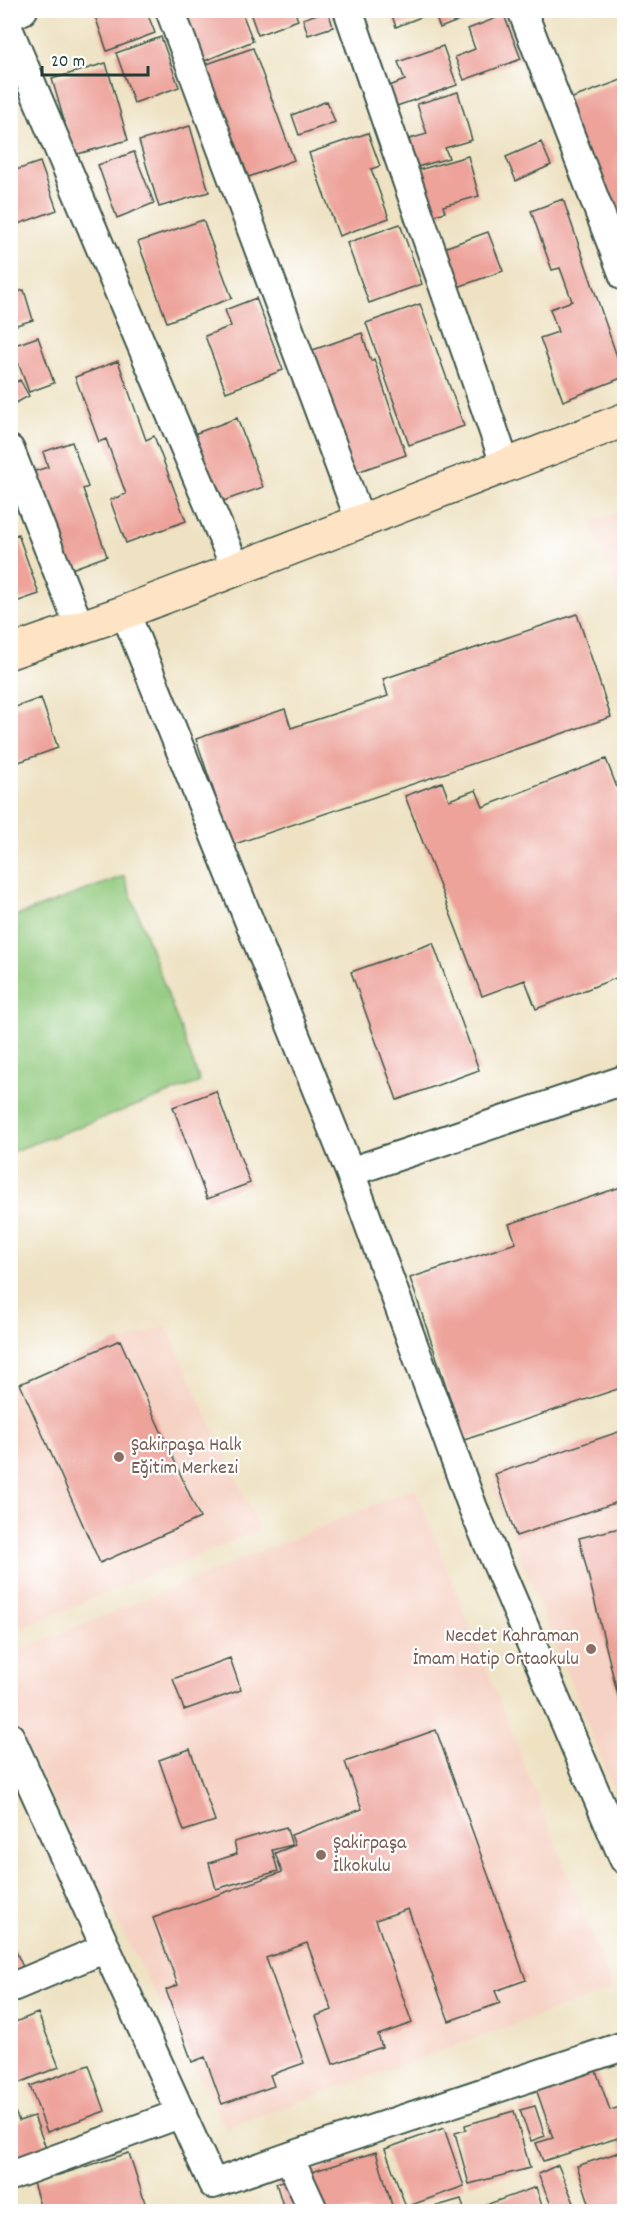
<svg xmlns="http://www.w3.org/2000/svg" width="635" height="2222" font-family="Dekko,sans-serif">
  <rect width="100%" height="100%" fill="#fff"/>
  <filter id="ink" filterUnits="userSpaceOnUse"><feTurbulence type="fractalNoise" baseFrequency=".0167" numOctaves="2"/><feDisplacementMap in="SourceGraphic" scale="12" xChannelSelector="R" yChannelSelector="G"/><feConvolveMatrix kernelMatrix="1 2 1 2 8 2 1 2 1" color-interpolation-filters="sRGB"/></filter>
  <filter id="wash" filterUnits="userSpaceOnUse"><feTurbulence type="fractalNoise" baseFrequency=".008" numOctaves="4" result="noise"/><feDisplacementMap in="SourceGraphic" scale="24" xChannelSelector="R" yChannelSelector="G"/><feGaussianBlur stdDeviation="1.35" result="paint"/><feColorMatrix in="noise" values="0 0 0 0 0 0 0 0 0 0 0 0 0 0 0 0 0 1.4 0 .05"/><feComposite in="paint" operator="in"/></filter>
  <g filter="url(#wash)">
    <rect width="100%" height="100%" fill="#eee2c3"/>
    <path fill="#f6d2c4" d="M624,510V610L591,522Z
      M166,1326L260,1530L11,1632V1384Z
      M624,1438V1815L491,1483Z
      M415,1488L613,1989L226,2128L11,1720V1654Z"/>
    <path fill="#91c97d" stroke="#588358" stroke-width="1.5" d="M124,876L200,1082L11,1152V918Z"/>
    <g id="blocks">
      <path fill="#eda29a" d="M93,10H146L155,33L107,51Z
        M176,10H241L253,41L197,64Z
        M249,10H294L298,20L258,35Z
        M328,10L333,27L308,35L303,19Z
        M390,10H421L423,16L396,27Z
        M433,10H483V11L440,28Z
        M504,15L521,59L464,80L455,57L475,49L468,29Z
        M161,37L179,87L134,103L116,53Z
        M443,46L457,85L394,107L387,87L405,80L398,62Z
        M253,48L294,160L246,178L204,65Z
        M106,63L128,140L74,155L52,79Z
        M624,79V260L559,103Z
        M458,92L472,140L445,148L449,158L417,167L409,139L427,134L417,104Z
        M327,101L335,122L299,135L292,115Z
        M190,126L209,192L159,207L139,141Z
        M368,133L380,166L371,169L389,218L339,236L309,153Z
        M541,142L551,165L516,181L506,157Z
        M134,152L154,203L117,218L98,165Z
        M468,156L479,196L443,206L445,212L428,217L415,171Z
        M40,162L57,210L10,227V172Z
        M563,199L624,377L563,401L540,338L558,332L550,309L572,301L560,268L552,270L531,211Z
        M203,220L232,298L167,322L138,242Z
        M400,224L422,284L369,303L347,243Z
        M488,232L503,271L455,288L441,249Z
        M24,290L33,320L10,327V294Z
        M256,298L283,370L226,392L205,336L231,326L225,310Z
        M420,304L464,426L409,445L366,323Z
        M362,333L371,361L374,359L406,455L351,474L304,353Z
        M38,337L54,383L29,392L12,346Z
        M118,361L146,440L154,436L186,521L126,543L110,500L126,494L106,439L99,442L75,377Z
        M20,380L29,396L10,406V385Z
        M237,418L263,487L212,505L186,437Z
        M72,442L88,487L83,489L107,556L66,571L26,474L48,467L43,452Z
        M18,534L39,594L10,604V537Z
        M577,614L611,717L232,845L196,739L285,709L291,728L388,696L383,679Z
        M41,698L58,748L16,763L10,745V709Z
        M606,759L624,806V975L536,1009L525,980L482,996L405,796L442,782L449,800L476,790L483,807Z
        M433,943L479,1070L397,1100L351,972Z
        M216,1091L250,1183L207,1199L173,1107Z
        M624,1186V1387L464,1440L410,1278L516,1243L509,1224Z
        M120,1340L200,1518L100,1563L20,1384Z
        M624,1430V1500L516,1536L495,1474Z
        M624,1527V1720L579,1538Z
        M230,1658L241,1690L184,1710L173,1679Z
        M436,1730L526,1980L495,1991L500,2003L449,2021L408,1909L376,1920L412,2023L378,2035L382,2047L333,2064L316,2016L332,2010L307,1943L266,1958L304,2063L270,2075L274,2086L222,2104L205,2057L192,2062L166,1990L178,1985L153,1918L282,1872L275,1853L295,1845L291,1835L362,1809L345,1762Z
        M190,1749L215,1821L184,1831L159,1760Z
        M286,1827L292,1845L272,1850L278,1871L216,1889L209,1863L237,1854L234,1842Z
        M10,1938L23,1967L10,1972Z
        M38,2013L59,2067L14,2085L10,2076V2024Z
        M89,2065L105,2111L47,2132L30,2086Z
        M594,2065L610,2110L624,2106V2204L600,2212H592L577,2166L623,2151L618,2138L543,2161L536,2143L553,2138L535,2086Z
        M10,2100L19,2121L34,2116L50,2159L10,2162Z
        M535,2106L545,2136L531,2141L520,2110Z
        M514,2111L530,2168L469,2184L455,2133L466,2130L465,2125Z
        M444,2128L464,2186L406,2207L385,2149Z
        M376,2152L394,2212H285L276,2183Z
        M129,2153L148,2212H42L33,2183Z
        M558,2165L577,2210L573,2212H554L538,2174Z
        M536,2187L544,2212H485L483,2206Z
        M461,2199L465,2212H420V2211Z"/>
    </g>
  </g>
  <g filter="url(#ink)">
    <use href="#blocks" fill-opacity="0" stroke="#3e5649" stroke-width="1.5"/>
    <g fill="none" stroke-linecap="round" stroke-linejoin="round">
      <defs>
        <path id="minor" d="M170,10L360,520
          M348,10L505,464
          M522,10L624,276
          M10,16L23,10
          M10,33L236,569
          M10,450L80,628
          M125,612L350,1172L473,1508L624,1859
          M350,1172L624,1080
          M10,1737L213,2184L289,2157L624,2046
          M10,1988L106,1948
          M289,2157L314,2212
          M10,2176L182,2113"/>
        <path id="secondary" d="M10,652L125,612L624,420"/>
      </defs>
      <use href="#minor" stroke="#3e5649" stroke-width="32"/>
      <use href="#secondary" stroke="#3e5649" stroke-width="36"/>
      <use href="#minor" stroke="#fff" stroke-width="28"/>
      <use href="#secondary" stroke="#fee4c5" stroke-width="33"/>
    </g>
  </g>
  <g fill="#8d6e63" stroke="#fff" stroke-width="2">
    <circle cx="119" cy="1457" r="6"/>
    <circle cx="591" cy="1649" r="6"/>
    <circle cx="321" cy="1855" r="6"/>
  </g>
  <g text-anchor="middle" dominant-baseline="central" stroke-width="4.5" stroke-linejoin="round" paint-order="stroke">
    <g font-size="20" fill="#785e54" stroke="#fff" text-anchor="start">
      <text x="131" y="1446">Şakirpaşa Halk<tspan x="131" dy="23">Eğitim Merkezi</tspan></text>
      <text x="579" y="1637" text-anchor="end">Necdet Kahraman<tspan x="579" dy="23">İmam Hatip Ortaokulu</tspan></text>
      <text x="333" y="1844">Şakirpaşa<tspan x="333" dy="23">İlkokulu</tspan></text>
    </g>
  </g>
  <rect width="635" height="2222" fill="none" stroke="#fff" stroke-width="36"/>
  <path d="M42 66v9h106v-9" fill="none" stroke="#1f3d34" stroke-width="3"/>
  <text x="51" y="66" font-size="18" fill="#1f3d34" stroke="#ffffff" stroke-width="4.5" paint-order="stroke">20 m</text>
</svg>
